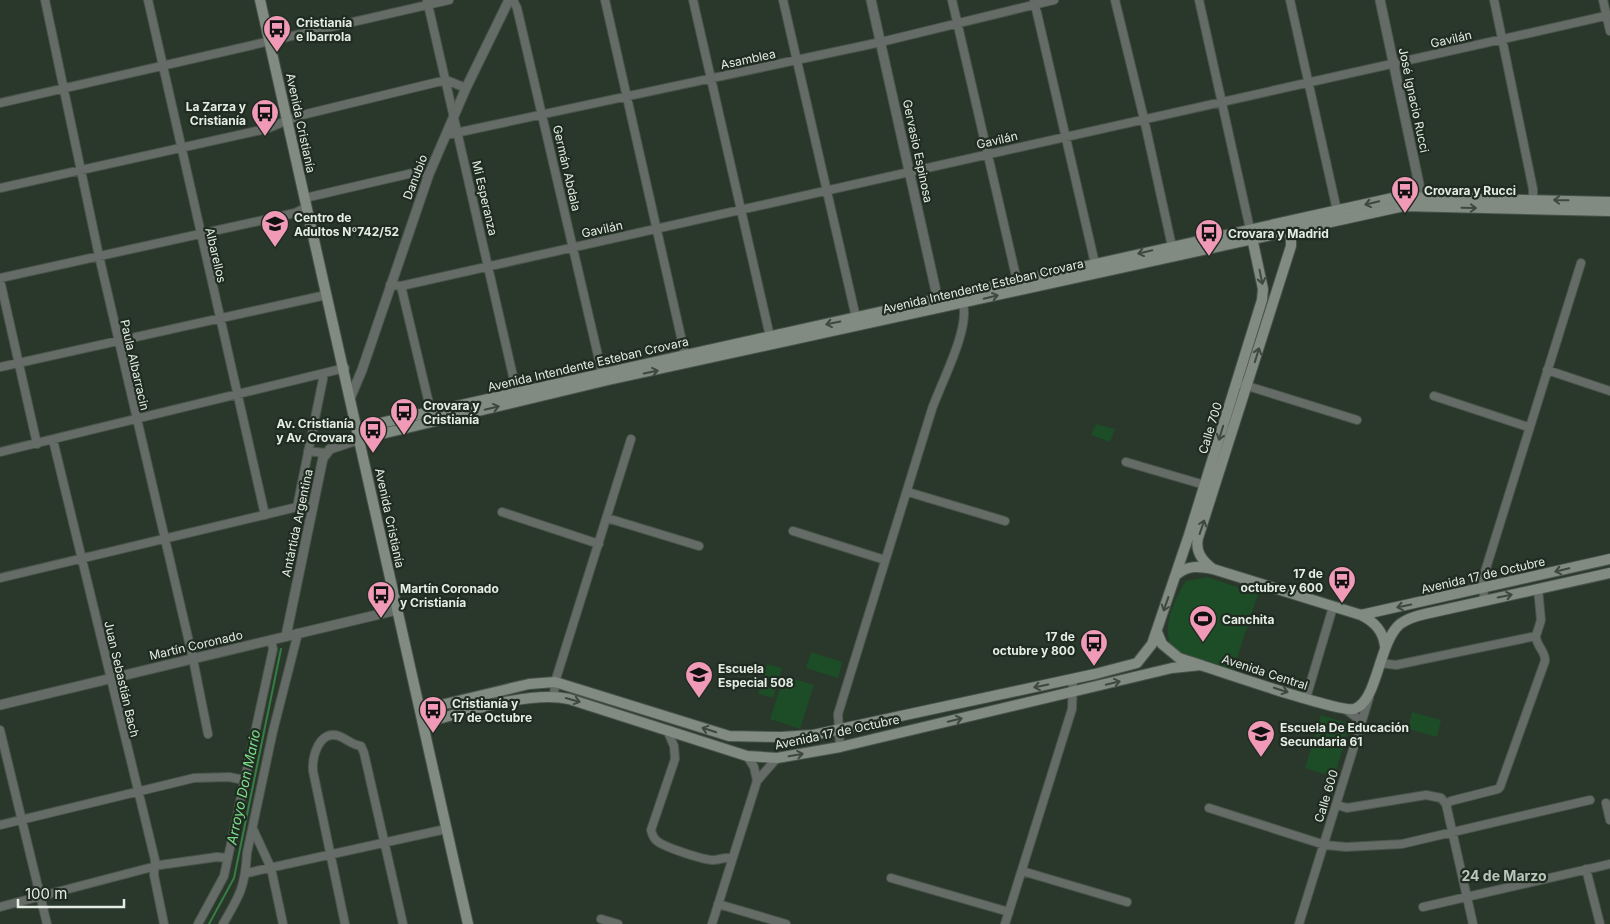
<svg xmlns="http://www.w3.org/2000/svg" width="1610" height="924" font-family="Inter,sans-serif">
  <rect width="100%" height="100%" fill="#2a372b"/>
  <path fill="#1c4d26" d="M1096,424L1115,429L1110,442L1091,435Z
    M1207,577L1258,594L1233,670L1174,650C1159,632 1175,598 1186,581Z
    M811,652L842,662L838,678L806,668Z
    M767,664L782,668L773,698L758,694Z
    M784,676L814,685L800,729L770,719Z
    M1412,712L1441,720L1437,737L1408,729Z
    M1321,715L1350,724L1334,777L1305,768Z"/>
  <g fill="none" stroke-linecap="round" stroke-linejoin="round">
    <path stroke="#347e43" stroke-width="2" d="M209,924L234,878L281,649"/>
    <defs>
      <path id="minor" d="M45,0L99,256L193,659L208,734
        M148,0L265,515
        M427,0L518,398
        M513,0L517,8L603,377
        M605,0L686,359
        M693,0L771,341
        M783,0L857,322
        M952,0L1018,285
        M1034,0L1096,268
        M1115,0L1144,119L1173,251
        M1199,0L1250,229
        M1290,0L1338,215
        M1494,0L1533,189V204
        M1603,0L1610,31
        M0,103L449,0
        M446,135L881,42L1054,0
        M0,188L266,129L298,116L446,80L466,88
        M305,198L417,172L429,174
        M0,278L295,213L307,207
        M0,280L37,444
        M390,285L401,286L1610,15
        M401,286L431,412
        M0,367L326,295
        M1547,370L1610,391
        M1241,384L1357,420
        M1434,396L1528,427
        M53,440L155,860L154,875L164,924
        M308,451L325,453
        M0,452L345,368
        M1126,462L1208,486
        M908,492L1005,521
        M297,507L324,374
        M502,512L599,544
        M607,518L699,546
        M793,531L885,560
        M0,578L297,507L313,506
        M1484,600L1483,578L1581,263
        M1380,663L1396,665L1536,636L1541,620L1538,589
        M554,696L555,682L631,439
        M1306,698L1333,607
        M1345,709L1356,717L1359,729
        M0,730L47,924
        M667,730L674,746L675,759L651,830C652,834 653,838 657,841C664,847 703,860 713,860C721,860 724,856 732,859
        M840,747L838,714L932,409C941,383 970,329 963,304
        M747,756L754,767L757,781
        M1606,803L1610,820
        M1446,804L1451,801L1498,789L1500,787L1545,661C1546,652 1536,646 1536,636
        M1337,805L1347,808L1426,795L1441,798L1446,804L1473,924
        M1209,808L1325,845L1346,847L1402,844L1590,800
        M0,825L194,778L229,777L244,780
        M253,829L271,868L283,924
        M1586,869L1600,924
        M1022,871L1127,902
        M247,873L446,829
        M891,878L1009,912
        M718,904L786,924
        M0,907L160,865L217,857L228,858
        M1423,907L1610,864
        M601,919L618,924
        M198,924L224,876L273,649L271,640
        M223,924C240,895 245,887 247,853L273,731L298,633
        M345,924L313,771C312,757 319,729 339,736C347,739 352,745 361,746L364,753L403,924
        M712,924L757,781L777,758
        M1005,924L1072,709L1073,679
        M1299,924L1369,698"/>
      <path id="tertiary" d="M871,0L939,305
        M1380,0L1419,184L1420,204
        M351,396L362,370L429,174L466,88L509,0
        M286,636L323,458L330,449L360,439
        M0,705L397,610"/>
      <path id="secondary" d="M260,0C332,307 398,616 468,924
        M360,439L368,426L376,424L1397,197L1610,202
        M360,439L608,380L1404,206L1610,211
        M1213,569C1202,561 1195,552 1198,538L1291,246V226
        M1176,575C1188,565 1198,566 1213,569L1361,615C1375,622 1383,631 1385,646
        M1361,615L1610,559
        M1157,632L1162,644L1179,658C1205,666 1338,713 1354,709C1378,702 1378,643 1400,624C1407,619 1416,616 1425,614L1610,573
        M420,710L529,684L555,682L729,736L781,737L813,735L1095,674L1137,663L1152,644L1189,535L1262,300L1263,289L1251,233
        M423,723C463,713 529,690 569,699L747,756L777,758L840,747L1172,668L1201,665"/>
    </defs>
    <use href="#minor" stroke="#485449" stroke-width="10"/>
    <use href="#tertiary" stroke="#485449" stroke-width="11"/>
    <use href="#secondary" stroke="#485449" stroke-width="12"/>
    <use href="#minor" stroke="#656b66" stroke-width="8"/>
    <use href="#tertiary" stroke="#656b66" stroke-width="9"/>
    <use href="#secondary" stroke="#818b82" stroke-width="10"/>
  </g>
  <defs><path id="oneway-shaft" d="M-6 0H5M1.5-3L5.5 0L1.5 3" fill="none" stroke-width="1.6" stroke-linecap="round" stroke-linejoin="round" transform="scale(1.25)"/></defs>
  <g stroke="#3d483e">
    <use href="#oneway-shaft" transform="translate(1561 200) rotate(-179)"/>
    <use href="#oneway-shaft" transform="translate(1372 203) rotate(167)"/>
    <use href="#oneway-shaft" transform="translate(1469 208) rotate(1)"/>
    <use href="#oneway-shaft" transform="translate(1145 252) rotate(167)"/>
    <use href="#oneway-shaft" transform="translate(1261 277) rotate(78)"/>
    <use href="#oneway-shaft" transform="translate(991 297) rotate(-13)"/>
    <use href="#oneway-shaft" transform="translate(833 323) rotate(168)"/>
    <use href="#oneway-shaft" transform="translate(1257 355) rotate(-73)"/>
    <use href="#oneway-shaft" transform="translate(651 372) rotate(-12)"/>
    <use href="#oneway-shaft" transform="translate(492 408) rotate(-13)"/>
    <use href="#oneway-shaft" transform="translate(1221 433) rotate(107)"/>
    <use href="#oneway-shaft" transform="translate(1202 527) rotate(-71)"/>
    <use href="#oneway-shaft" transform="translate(1562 570) rotate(167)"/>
    <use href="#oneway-shaft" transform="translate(1505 596) rotate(-12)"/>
    <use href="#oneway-shaft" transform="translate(1166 604) rotate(109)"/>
    <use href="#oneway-shaft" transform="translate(1404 606) rotate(168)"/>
    <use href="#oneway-shaft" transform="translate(1113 683) rotate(-14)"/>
    <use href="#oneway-shaft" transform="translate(1041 686) rotate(168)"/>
    <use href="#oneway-shaft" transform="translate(1281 690) rotate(18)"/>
    <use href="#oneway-shaft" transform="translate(573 700) rotate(16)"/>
    <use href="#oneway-shaft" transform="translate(955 720) rotate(-13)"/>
    <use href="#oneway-shaft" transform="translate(709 730) rotate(-162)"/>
    <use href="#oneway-shaft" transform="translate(796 755) rotate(-10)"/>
  </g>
  <defs>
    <symbol id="bus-pin" viewBox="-11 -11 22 30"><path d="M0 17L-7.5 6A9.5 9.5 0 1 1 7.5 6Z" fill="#f09ab7" stroke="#202c21"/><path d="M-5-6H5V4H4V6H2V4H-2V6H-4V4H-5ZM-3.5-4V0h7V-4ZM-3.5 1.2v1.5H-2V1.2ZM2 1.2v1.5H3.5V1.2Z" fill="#111"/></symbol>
    <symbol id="school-pin" viewBox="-11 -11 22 30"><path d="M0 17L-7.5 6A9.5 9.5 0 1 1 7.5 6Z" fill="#f09ab7" stroke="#202c21"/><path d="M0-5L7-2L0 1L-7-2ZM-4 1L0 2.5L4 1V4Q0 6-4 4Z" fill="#111"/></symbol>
    <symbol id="stadium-pin" viewBox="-11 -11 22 30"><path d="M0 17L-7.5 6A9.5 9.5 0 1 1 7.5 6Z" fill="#f09ab7" stroke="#202c21"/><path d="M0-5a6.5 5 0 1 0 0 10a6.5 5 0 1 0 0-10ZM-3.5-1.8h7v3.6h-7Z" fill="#111"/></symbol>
  </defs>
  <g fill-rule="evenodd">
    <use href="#bus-pin" x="261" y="13" width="32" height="43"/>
    <use href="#bus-pin" x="249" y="97" width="32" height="43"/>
    <use href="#bus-pin" x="1389" y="174" width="32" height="43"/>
    <use href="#school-pin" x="259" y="208" width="32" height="43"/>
    <use href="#bus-pin" x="1193" y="217" width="32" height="43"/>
    <use href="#bus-pin" x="388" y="396" width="32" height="43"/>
    <use href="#bus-pin" x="357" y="414" width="32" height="43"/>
    <use href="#bus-pin" x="1326" y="564" width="32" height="43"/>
    <use href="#bus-pin" x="365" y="579" width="32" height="43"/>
    <use href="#stadium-pin" x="1187" y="603" width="32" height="43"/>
    <use href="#bus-pin" x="1078" y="627" width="32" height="43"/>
    <use href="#school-pin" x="683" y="659" width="32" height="43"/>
    <use href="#bus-pin" x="417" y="694" width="32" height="43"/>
    <use href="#school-pin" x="1245" y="718" width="32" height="43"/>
  </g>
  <g text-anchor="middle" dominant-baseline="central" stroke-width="4.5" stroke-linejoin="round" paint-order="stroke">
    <g font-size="12" font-weight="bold" fill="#e4ece4" stroke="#202c21" text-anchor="start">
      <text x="296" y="22">Cristianía<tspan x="296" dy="14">e Ibarrola</tspan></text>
      <text x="246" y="106" text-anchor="end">La Zarza y<tspan x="246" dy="14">Cristianía</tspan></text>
      <text x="1424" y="190">Crovara y Rucci</text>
      <text x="294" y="217">Centro de<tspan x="294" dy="14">Adultos Nº742/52</tspan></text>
      <text x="1228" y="233">Crovara y Madrid</text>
      <text x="423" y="405">Crovara y<tspan x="423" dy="14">Cristianía</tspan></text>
      <text x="354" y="423" text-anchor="end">Av. Cristianía<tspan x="354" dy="14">y Av. Crovara</tspan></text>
      <text x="1323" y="573" text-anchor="end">17 de<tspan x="1323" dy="14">octubre y 600</tspan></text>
      <text x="400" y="588">Martín Coronado<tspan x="400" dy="14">y Cristianía</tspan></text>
      <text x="1222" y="619">Canchita</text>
      <text x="1075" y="636" text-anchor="end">17 de<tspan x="1075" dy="14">octubre y 800</tspan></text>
      <text x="718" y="668">Escuela<tspan x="718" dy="14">Especial 508</tspan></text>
      <text x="452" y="703">Cristianía y<tspan x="452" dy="14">17 de Octubre</tspan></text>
      <text x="1280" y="727">Escuela De Educación<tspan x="1280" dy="14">Secundaria 61</tspan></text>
    </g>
    <g font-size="12" fill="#e4ece4" stroke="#202c21">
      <text transform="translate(1451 39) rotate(-13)">Gavilán</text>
      <text transform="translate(748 59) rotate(-12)">Asamblea</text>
      <text transform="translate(1414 100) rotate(78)">José Ignacio Rucci</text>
      <text transform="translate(301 123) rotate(78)">Avenida Cristianía</text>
      <text transform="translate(997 140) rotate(-13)">Gavilán</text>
      <text transform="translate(918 151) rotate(78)">Gervasio Espinosa</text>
      <text transform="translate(567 168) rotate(77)">Germán Abdala</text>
      <text transform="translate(415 177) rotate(-69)">Danubio</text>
      <text transform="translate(485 198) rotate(77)">Mi Esperanza</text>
      <text transform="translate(602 229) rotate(-12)">Gavilán</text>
      <text transform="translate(216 255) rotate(77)">Albarellos</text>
      <text transform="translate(983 286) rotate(-13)">Avenida Intendente Esteban Crovara</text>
      <text transform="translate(588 364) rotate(-13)">Avenida Intendente Esteban Crovara</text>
      <text transform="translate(135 365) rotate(77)">Paula Albarracin</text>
      <text transform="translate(1210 428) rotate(-73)">Calle 700</text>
      <text transform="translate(390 518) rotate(78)">Avenida Cristianía</text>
      <text transform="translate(297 523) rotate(-78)">Antártida Argentina</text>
      <text transform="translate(1483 575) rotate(-13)">Avenida 17 de Octubre</text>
      <text transform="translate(196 645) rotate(-13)">Martín Coronado</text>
      <text transform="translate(1265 672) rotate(18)">Avenida Central</text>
      <text transform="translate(122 679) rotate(77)">Juan Sebastián Bach</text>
      <text transform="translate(837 732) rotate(-12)">Avenida 17 de Octubre</text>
      <text transform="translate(1326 796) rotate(-73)">Calle 600</text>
    </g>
    <g font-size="14" font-style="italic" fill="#7adc8a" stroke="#202c21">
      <text transform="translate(243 787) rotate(-78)">Arroyo Don Mario</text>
    </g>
    <g font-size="14" font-weight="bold" fill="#b8c7b9" stroke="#202c21">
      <text x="1504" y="875">24 de Marzo</text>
    </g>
  </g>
  <path d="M18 899v8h106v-8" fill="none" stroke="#e4ece4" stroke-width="2.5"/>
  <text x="25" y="899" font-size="15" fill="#e4ece4" stroke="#202c21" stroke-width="4" paint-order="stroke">100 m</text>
</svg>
